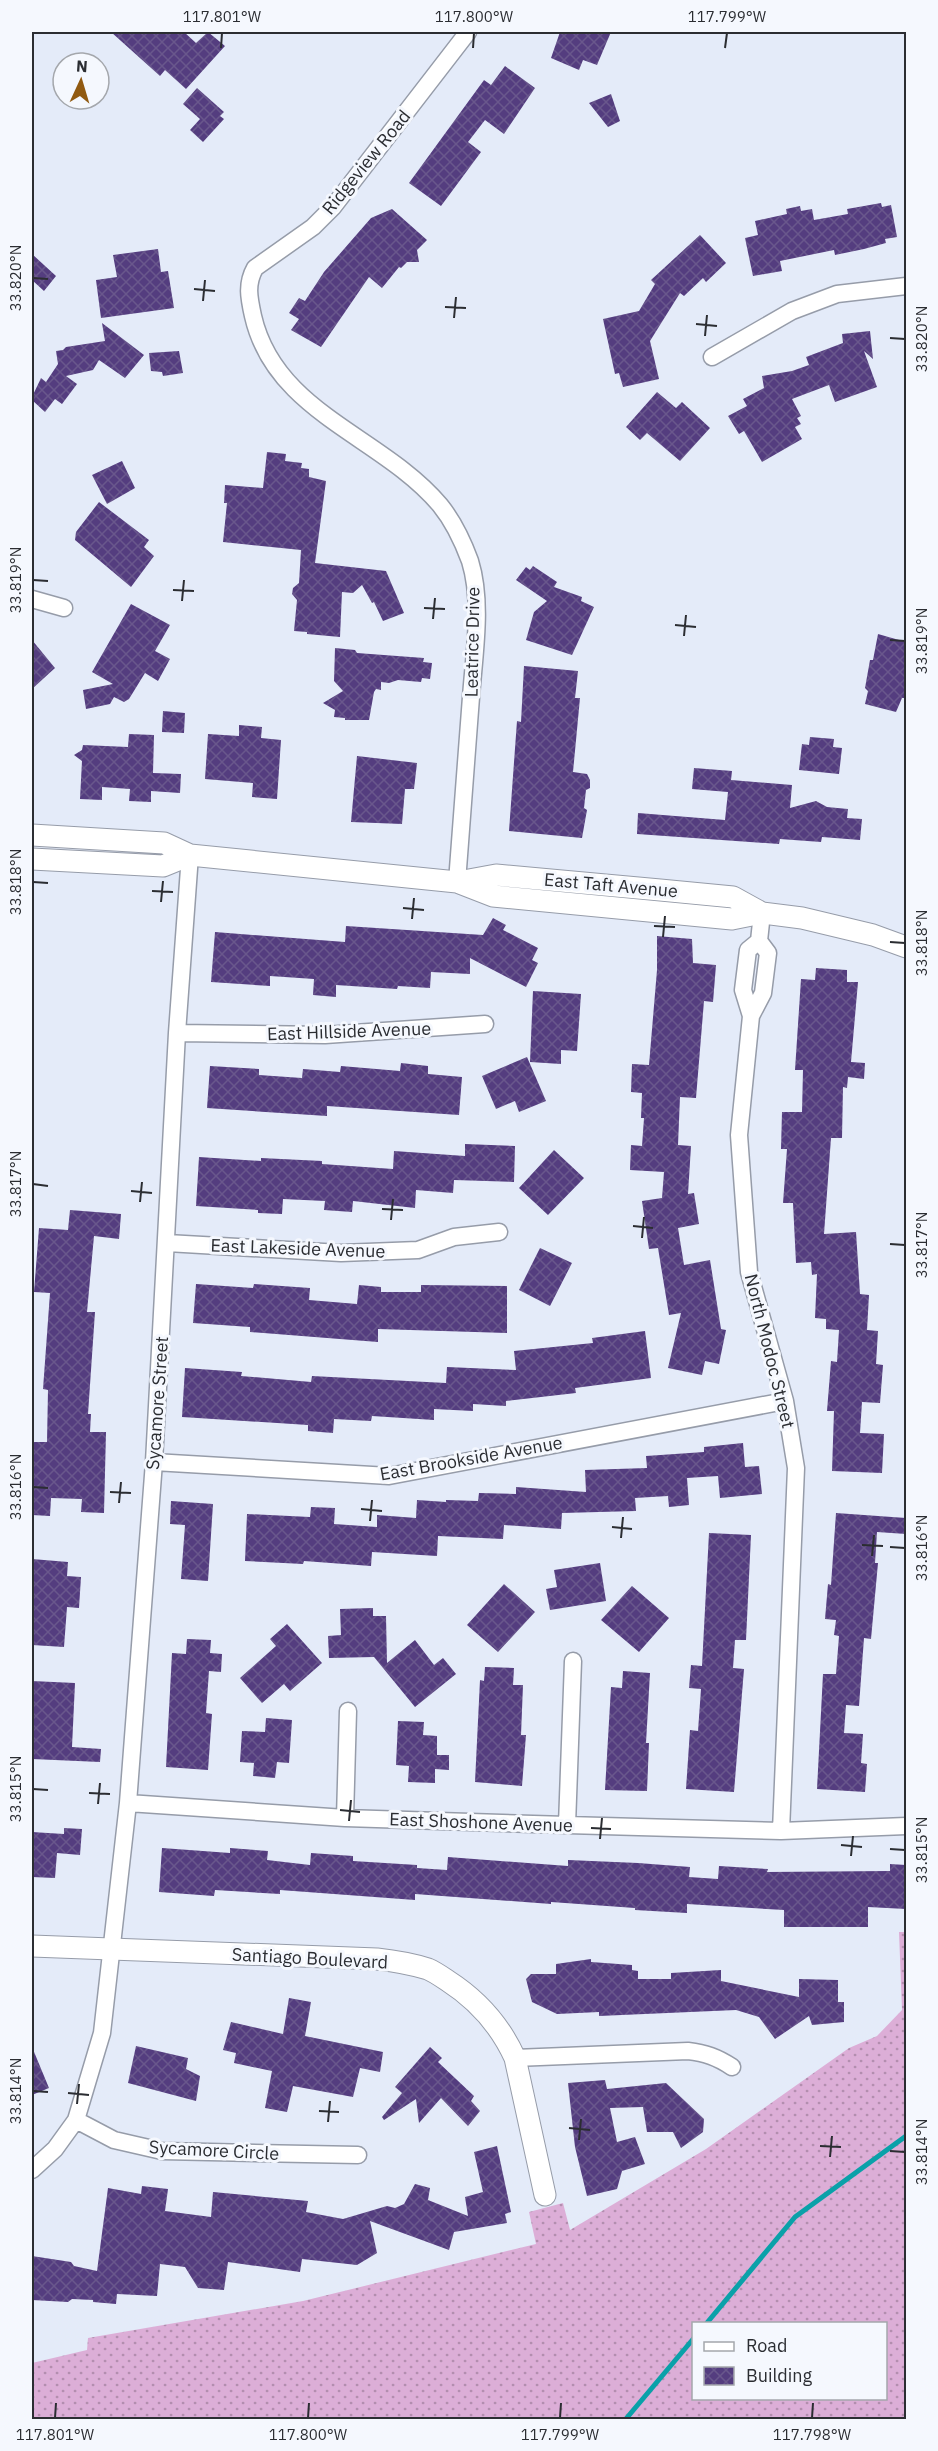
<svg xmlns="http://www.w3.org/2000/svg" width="938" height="2451" font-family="'IBM Plex Sans',sans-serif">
  <defs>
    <pattern id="grass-dots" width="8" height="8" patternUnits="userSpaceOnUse" patternTransform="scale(1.5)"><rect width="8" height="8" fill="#dcaed7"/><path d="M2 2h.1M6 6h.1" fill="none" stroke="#b38eaf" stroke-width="1.8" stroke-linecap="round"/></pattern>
    <pattern id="building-cross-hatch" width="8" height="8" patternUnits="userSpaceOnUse" patternTransform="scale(1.5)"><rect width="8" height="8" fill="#543d7f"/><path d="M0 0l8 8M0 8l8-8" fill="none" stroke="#69578c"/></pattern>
  </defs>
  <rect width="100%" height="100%" fill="#e4ebf9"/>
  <path fill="url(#grass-dots)" fill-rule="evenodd" d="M899,1932H906V2419H32V2363L87,2350L88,2338L303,2301L536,2244L529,2212L563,2203L570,2230L706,2149L849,2048L877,2036L902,2010ZM694,2324H886V2398H694Z"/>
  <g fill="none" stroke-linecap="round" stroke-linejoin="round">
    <path stroke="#0aa1a9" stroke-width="5" d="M706,2324L795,2217L906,2136
      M625,2420L694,2338"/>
  </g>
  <path fill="url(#building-cross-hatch)" d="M111,32H184L196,43L208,32L225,46L186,89L165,70L160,76Z
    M560,32H611L597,65L583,60L579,70L551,58Z
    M505,66L535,88L504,134L485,120L468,142L481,152L441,206L409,183L484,80L491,85Z
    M197,88L224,112L220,116L224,119L203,142L190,130L200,119L183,104Z
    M611,94L620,121L608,127L589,103Z
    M881,203L882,207L891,205L897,237L885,239L886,243L864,249L835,255L834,250L780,261L782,271L753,276L745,238L758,235L755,221L787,214L786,209L800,206L801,211L812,209L814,220L848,214L847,209Z
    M392,209L427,240L417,250L419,262H407L401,268L399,267L382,288L369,277L321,347L291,330L299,319L289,313L299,298L305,301L324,272L371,218Z
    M700,235L726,263L706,282L703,278L684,296L680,293L650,341L659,379L623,387L619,373L615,374L603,319L639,311L655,284L651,280Z
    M158,249L161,272L168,271L174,308L101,318L96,280L117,277L113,255Z
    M32,254L56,276L44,291L32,280Z
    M102,323L144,355L125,378L99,360L93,370L66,376L77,384L62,404L55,399L45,412L32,400V397L41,378L46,382L58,364L56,351L63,350L66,347L105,341Z
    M870,331L873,359L864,351L877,387L835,402L829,385L792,399L801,416L797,418L801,424L795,427L802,439L762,462L744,431L739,434L728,416L747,406L743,399L764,388L762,376L792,371L809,365L806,357L843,343L842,334Z
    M179,351L183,373L163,376L162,372L151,371L149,353Z
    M657,392L676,408L682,402L710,428L680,461L647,433L640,440L626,427Z
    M267,452L286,454L285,461L302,463L301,468L309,469V477L326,481L315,563L386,571L404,613L383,621L374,602L372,603L362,585L353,593L342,592L340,637L307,634V632L294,631L297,600L292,594L293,588L299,583L301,550L223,542L227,503H224L225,485L263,488Z
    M122,461L135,488L107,504L92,475Z
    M99,502L149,540L144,547L154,556L131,587L75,540L76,532Z
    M533,566L557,582L554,587L582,597L581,601L594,607L572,655L526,640L534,612L547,601L516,580L526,567L530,570Z
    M131,604L170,625L155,651L170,659L158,681L145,673L129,699L124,702L114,697L110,704L86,709L83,690L113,684L92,672Z
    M878,634L906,642V691L905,698H902L896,712L865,704L868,691L865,688L870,660H873Z
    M32,640L55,668L32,689Z
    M335,648L355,650L357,653L424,658L423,662L432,663L430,679L422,678L421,682L398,680L389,683L381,682V690L376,689L374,692L369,720H345V718L334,717L335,710L323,703L343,691L334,681Z
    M524,666L578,671L575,698H580L573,772L587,774L590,780V788L586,790L584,808L587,810L582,838L509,831L517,721L521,722Z
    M163,711L185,713L184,733L162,732Z
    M239,725L262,727L261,738L281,740L277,799L252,797L253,783L205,779L208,734L239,736Z
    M129,734L154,735L153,773L181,774L180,793L151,791V802L129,801L130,789L102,787V800L80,799L82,761L74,755L82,750L83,745L128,747Z
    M810,737L834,739L833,747L842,748L839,774L799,770L802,744L809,745Z
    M357,756L417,763L414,789H405L402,824L351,822Z
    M694,768L732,771L731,780L792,785L790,808L816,801L827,807L848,809L847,818L862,819L860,840L822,837L821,842L780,839L779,844L637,834L638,813L725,820L728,792L692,789Z
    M493,918L506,925L503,930L538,948L532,960L538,963L526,987L470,958V974L431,972L430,988L398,986L397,989L336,985V997L313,995L314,979L270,976V986L211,982L215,932L345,942L346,926L483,935Z
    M657,936L692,939L693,963L716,965L713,1002L704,1001L696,1098L680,1097L678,1145L691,1146L688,1194L694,1193L699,1224L678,1228L684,1265L710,1260L721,1329L726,1330L719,1364L705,1361L702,1375L668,1368L681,1313L669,1315L658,1248L649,1249L642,1201L662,1198L664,1172L630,1170L631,1145L642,1146L644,1118H641L642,1093L631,1092L632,1064L649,1065L657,970Z
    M816,968L847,970V982H858L851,1062L865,1063L864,1079L848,1077L847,1088L843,1087L842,1138H831L824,1234L856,1232L860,1294L869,1295L867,1330L878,1331L876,1364L883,1365L880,1403L862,1402L860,1433L884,1434L882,1473L832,1471L834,1411H827L831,1361L837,1362L839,1330L826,1329V1319L815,1318L817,1274L812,1275L811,1262L796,1263L793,1203H783L787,1149H781L782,1112H802L803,1070H795L801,979L815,980Z
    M533,991L581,994L577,1051L561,1050V1064L530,1062Z
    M527,1057L546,1101L519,1112L515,1101L496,1109L482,1076Z
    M401,1063L428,1066V1074L462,1077L459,1115L327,1106V1116L207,1108L210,1066L259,1069V1075L302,1078L303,1069L340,1072L341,1066L400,1071Z
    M465,1144L515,1146L514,1182L454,1180L453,1193L416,1190L415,1208L353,1201L352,1212L324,1210L325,1201L283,1199L282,1214L258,1213V1210L196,1206L199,1157L261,1161V1158L322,1161V1164L393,1169L394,1151L465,1156Z
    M554,1150L584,1178L548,1215L519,1188Z
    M70,1210L121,1214L119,1239L94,1236L87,1312H95L88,1414H91L90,1432H106L104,1513L81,1512L82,1499L51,1498L50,1516L32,1515V1442H47L48,1390L43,1389L50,1293L34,1292L39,1228L68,1230Z
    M540,1248L572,1263L550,1306L519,1290Z
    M196,1284L253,1288L254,1284L310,1288L309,1300L357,1304L359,1285L381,1287V1292H421V1285L507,1286V1333L378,1329V1342L250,1332V1327L193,1323Z
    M645,1331L651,1378L575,1388L576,1393L506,1401V1406L473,1404V1411L434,1409V1420L372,1416L371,1421L334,1419L333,1433L308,1431V1425L182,1417L185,1368L242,1372L241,1376L311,1382L312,1376L446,1383L447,1367L516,1370L514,1351L593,1343L592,1338Z
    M743,1443L745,1467L759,1466L762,1494L720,1498L718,1476L687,1478L689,1505L669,1507L668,1496L635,1498L636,1511L562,1513L561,1529L504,1525L503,1539L438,1536L437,1556L372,1552L371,1566L304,1561L303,1564L245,1561L247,1514L310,1517L311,1507L335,1508L334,1524L377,1527V1515L416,1518L417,1500L446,1502V1500L478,1501L479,1493L516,1494V1487L586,1492L585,1470L647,1468L646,1456L704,1452V1447Z
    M171,1501L213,1504L208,1581L181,1579L185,1525L170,1524Z
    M836,1513L906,1518V1534L877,1532L875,1563H878L871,1639L864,1638L859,1706L846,1705L844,1733L863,1734L861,1763L867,1764L865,1792L817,1789L823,1674H836L839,1636L834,1635L836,1620L825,1619L828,1584L831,1585Z
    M709,1533L751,1535L746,1640H735L733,1668L744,1669L734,1792L686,1789L690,1730L698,1731L701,1689L689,1688L691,1665L702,1666Z
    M32,1559L68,1562L67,1576L81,1577L79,1608L67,1607L64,1647L32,1645Z
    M600,1563L606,1601L550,1610L546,1589L557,1587L554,1570Z
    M504,1584L535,1612L498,1652L467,1625Z
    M632,1586L669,1618L639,1652L601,1620Z
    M373,1608V1616H386L387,1663L415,1640L434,1665L443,1658L456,1674L415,1707L374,1657L329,1658L328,1636L341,1635L340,1609Z
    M287,1624L322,1663L290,1691L284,1684L262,1703L240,1678L276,1646L270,1639Z
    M187,1639L211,1640L210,1653L222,1654L221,1672L209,1671L206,1713L212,1714L208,1770L166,1767L172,1653L186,1654Z
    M485,1667L514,1668L513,1685H523L521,1735H526L522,1786L475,1782L480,1680L484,1681Z
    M623,1671L650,1673L646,1743H649L647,1791L605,1790L611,1687L622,1688Z
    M32,1681L75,1683L72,1747L101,1749L100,1762L32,1759Z
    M266,1718L292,1720L289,1763L277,1762L275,1778L253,1776L254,1763L240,1762L242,1731L265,1732Z
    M398,1721L424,1722L423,1735L437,1736V1755H449V1770L435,1769V1783L408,1782L409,1766L396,1765Z
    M64,1828L82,1829L80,1855L57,1853L55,1878L32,1877V1832L64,1834Z
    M162,1848L230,1853V1848L268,1851L267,1860L310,1865L311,1853L353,1856V1861L417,1865V1868L447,1870L448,1857L568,1866V1860L638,1863L690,1867L689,1877L718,1879L719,1866L768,1869L767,1872L890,1871V1864L906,1865V1909L868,1907V1927H784V1910L687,1904V1913L635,1910V1908L551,1902V1904L415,1894V1900L280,1890V1894L215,1890L214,1896L159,1892Z
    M591,1959V1962L632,1965V1970L638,1971V1979H671V1973L721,1970V1981L799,1997V1979L838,1980V2002H844V2022L812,2025L809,2016L775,2039L759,2017L736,2010L599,2016V2012L557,2014L532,2002L526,1979L531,1974H556V1964Z
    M289,1998L311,2002L305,2036L383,2052L380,2072L360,2068L353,2097L293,2086L287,2112L265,2108L272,2071L234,2063L236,2053L223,2050L231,2022L283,2034Z
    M136,2046L188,2058L186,2069L200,2076L196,2101L128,2083Z
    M32,2047L49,2088L32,2095Z
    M430,2047L442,2058L438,2062L474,2096L471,2101L480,2111L468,2126L441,2098L419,2123L416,2099L384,2120L382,2117L402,2093L395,2087Z
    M605,2080L607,2089L666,2083L704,2119L703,2132L681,2148L673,2132H647L643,2107L610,2108L617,2142L635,2137L645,2164L622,2171L617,2189L587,2196L575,2147L568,2083Z
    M497,2146L511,2212L505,2214L507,2223L454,2232L449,2250L370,2221L377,2253L357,2265L302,2259L300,2272L228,2262L224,2290L198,2288L185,2267L160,2264L157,2296L117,2294L116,2304L93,2302V2300L72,2299L68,2302L32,2300V2256L71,2262L74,2266L97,2271L108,2188L141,2194L142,2186L168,2189L165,2211L211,2217L213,2192L308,2201L306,2212L343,2219L387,2206L395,2208L404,2204L415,2184L430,2188L428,2200L468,2216L465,2197L483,2192L474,2152Z"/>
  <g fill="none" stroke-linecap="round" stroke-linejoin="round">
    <defs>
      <path id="minor" d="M712,357L792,311L837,294L906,286
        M32,599L64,608
        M457,882C462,821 466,759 471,697C474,654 483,603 470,561C463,542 453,521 440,505C382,436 275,413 253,316C249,298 246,284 255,268L313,227L333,207L468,32
        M762,913L759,941L748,950L743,990L751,1016L739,1135L749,1272L785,1401L796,1468L781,1831
        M751,1016L763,993L768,953L759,941
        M177,1033L325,1035L485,1024
        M167,1243L341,1253L418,1250L454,1237L499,1232
        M154,1462L389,1476L785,1401
        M128,1803L345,1818L567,1825L781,1831L906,1826
        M345,1818L348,1711
        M567,1825L573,1661
        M515,2058L688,2051C705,2053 717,2057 732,2067
        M76,2120L114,2140L162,2151L358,2155
        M32,2170L55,2149L76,2120L102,2033L128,1803L154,1462L177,1033L190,855"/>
      <path id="tertiary" d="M32,835L164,843L190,855L457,882L493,896L732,919L762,913L802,918L873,935L906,947
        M32,859L163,866L190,855
        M458,882L496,875L660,890L733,897L762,913
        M32,1946L377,1959C395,1961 412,1964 428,1969C435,1972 442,1977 448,1981C479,2001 500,2025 515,2058L545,2195"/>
    </defs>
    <use href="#minor" stroke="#969ca9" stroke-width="19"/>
    <use href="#tertiary" stroke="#969ca9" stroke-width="23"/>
    <use href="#minor" stroke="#fff" stroke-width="16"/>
    <use href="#tertiary" stroke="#fff" stroke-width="21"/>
  </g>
  <path fill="none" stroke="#2b2d32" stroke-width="2" d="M221,48L222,33M473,48L474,33M725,48L727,33M33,278L48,279M194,289L215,291M203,301L205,280M445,307L466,308M454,318L456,297M696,324L717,326M705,336L707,315M890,338L905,339M33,580L48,581M173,590L194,591M182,601L184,580M424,608L445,609M433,619L435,598M675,625L696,627M684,636L686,615M890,640L905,641M33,882L48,883M152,891L173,892M161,902L163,881M403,908L424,910M412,919L414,898M654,926L675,927M663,937L665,916M890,942L905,943M33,1184L48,1186M131,1191L152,1193M140,1202L142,1182M382,1209L403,1210M391,1220L393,1199M633,1226L653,1228M642,1238L644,1217M890,1244L905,1245M33,1487L48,1488M110,1492L131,1493M119,1503L121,1482M361,1509L382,1511M370,1521L372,1500M612,1527L632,1529M621,1538L623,1517M862,1545L883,1546M890,1547L905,1548M872,1556L874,1535M33,1789L48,1790M89,1793L110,1794M98,1804L100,1783M340,1810L360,1812M349,1821L351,1800M591,1828L611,1829M600,1839L602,1818M841,1845L862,1847M890,1849L905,1850M851,1856L853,1836M33,2091L48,2092M68,2093L89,2095M77,2104L79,2084M319,2111L339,2112M328,2122L330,2101M569,2128L590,2130M579,2140L581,2119M820,2146L841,2147M890,2151L905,2152M830,2157L832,2136M55,2418L56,2403M308,2418L309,2403M560,2418L561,2403M812,2418L813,2403"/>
  <g text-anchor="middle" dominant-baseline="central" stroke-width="6" stroke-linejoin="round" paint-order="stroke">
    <g font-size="18" fill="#2b2d32" stroke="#f5f8fe">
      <text transform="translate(366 162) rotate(-51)">Ridgeview Road</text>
      <text transform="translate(472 642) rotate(-89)">Leatrice Drive</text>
      <text transform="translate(611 885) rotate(5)">East Taft Avenue</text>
      <text transform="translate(349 1031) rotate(-2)">East Hillside Avenue</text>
      <text transform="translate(298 1248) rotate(2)">East Lakeside Avenue</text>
      <text transform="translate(770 1351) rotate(76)">North Modoc Street</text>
      <text transform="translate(157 1403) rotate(-86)">Sycamore Street</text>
      <text transform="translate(471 1458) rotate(-10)">East Brookside Avenue</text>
      <text transform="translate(481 1822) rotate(2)">East Shoshone Avenue</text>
      <text transform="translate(310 1958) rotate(3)">Santiago Boulevard</text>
      <text transform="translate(214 2150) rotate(3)">Sycamore Circle</text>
    </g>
  </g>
  <rect width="938" height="2451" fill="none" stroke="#f5f8fe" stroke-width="66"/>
  <rect x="692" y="2322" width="195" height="78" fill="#f5f8fe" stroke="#a4a7ac" stroke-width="1.5"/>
  <rect x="704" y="2342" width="30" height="9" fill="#ffffff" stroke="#a4a7ac" stroke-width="1.5"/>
  <text x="746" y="2352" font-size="18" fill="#2b2d32">Road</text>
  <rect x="704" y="2367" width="30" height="18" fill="url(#building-cross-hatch)" stroke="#a4a7ac" stroke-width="1.5"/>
  <text x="746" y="2382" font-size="18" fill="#2b2d32">Building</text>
  <g transform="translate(81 81) rotate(4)"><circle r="28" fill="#f5f8fe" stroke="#a4a7ac" stroke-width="1.5"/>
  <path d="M0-4.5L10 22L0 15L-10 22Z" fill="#915a11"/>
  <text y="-9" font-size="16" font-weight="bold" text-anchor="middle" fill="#2b2d32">N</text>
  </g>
  <rect x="33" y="33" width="872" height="2385" fill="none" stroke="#2b2d32" stroke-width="2"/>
  <g font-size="15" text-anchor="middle" fill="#2b2d32">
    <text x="222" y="22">117.801°W</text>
    <text x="474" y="22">117.800°W</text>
    <text x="727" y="22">117.799°W</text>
    <text transform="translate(16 278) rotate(-90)" y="5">33.820°N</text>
    <text transform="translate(922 339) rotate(-90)" y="5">33.820°N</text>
    <text transform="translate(16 580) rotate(-90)" y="5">33.819°N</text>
    <text transform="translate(922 641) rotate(-90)" y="5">33.819°N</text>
    <text transform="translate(16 882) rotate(-90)" y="5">33.818°N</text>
    <text transform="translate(922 943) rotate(-90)" y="5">33.818°N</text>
    <text transform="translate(16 1184) rotate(-90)" y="5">33.817°N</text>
    <text transform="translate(922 1245) rotate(-90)" y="5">33.817°N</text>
    <text transform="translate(16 1487) rotate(-90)" y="5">33.816°N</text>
    <text transform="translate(922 1548) rotate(-90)" y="5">33.816°N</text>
    <text transform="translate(16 1789) rotate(-90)" y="5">33.815°N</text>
    <text transform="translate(922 1850) rotate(-90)" y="5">33.815°N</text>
    <text transform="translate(16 2091) rotate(-90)" y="5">33.814°N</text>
    <text transform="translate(922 2152) rotate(-90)" y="5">33.814°N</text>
    <text x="55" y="2440">117.801°W</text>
    <text x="308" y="2440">117.800°W</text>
    <text x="560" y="2440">117.799°W</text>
    <text x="812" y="2440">117.798°W</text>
  </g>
</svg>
